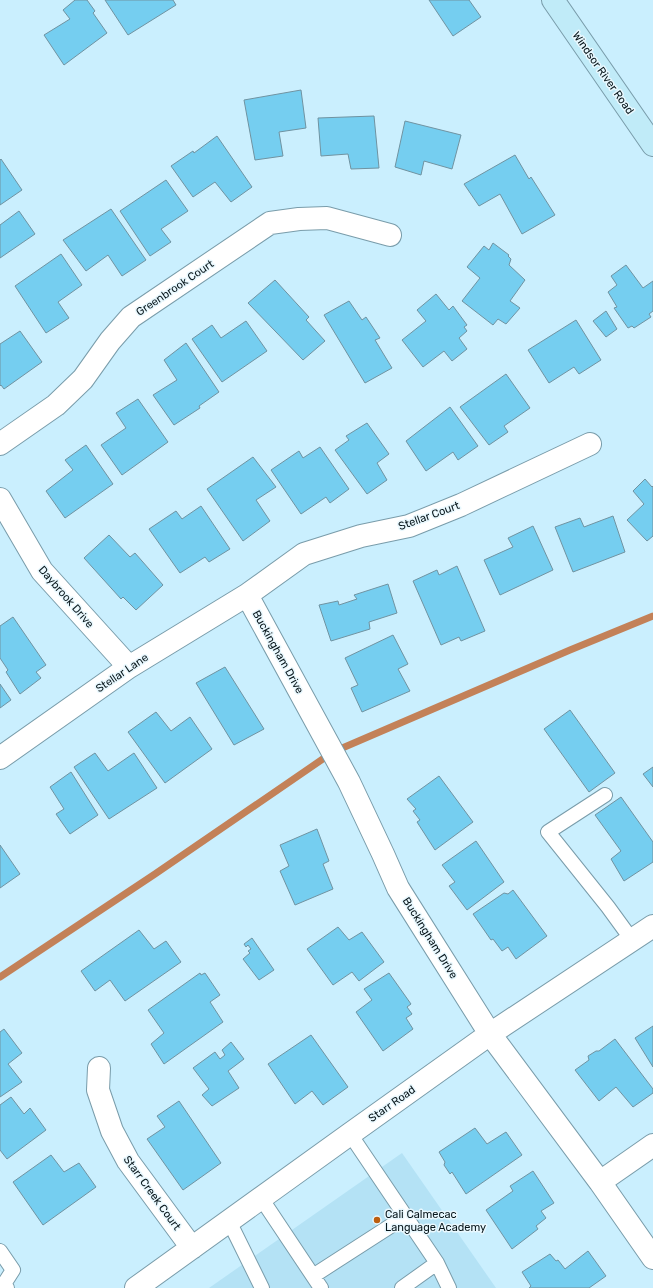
<svg xmlns="http://www.w3.org/2000/svg" width="653" height="1288" font-family="Rubik,sans-serif">
  <rect width="100%" height="100%" fill="#caeffe"/>
  <path fill="#b4e2f5" d="M402,1153L496,1288H209Z"/>
  <g fill="none" stroke-linecap="round" stroke-linejoin="round">
    <path stroke="#c38158" stroke-width="7" d="M0,977L155,874L333,752L570,650L653,616"/>
  </g>
  <path fill="#75cef0" stroke="#7093a1" d="M75,0H87L95,11L93,13L107,33L64,65L44,35L70,19L63,10Z
    M105,0H173L176,5L128,35Z
    M429,0H469L481,17L453,36Z
    M301,90L306,128L279,132L283,156L255,160L244,100Z
    M374,116L379,168L351,169L348,154L321,156L318,118Z
    M405,121L461,135L452,169L424,161L421,175L395,167Z
    M217,136L252,187L231,202L215,182L193,197L171,166L193,151L194,153Z
    M515,155L529,179L531,177L555,215L522,234L500,194L479,206L464,184Z
    M1,159L22,190L0,205V160Z
    M166,180L188,211L161,229L171,242L150,256L120,211Z
    M111,209L146,260L122,276L108,255L86,271L63,240Z
    M19,211L35,234L0,258V225Z
    M493,243L509,255L508,256L511,259L509,265L525,280L510,301L520,308L506,324L498,319L493,325L462,301L480,278L467,267L484,246L489,250Z
    M61,254L82,285L58,302L69,318L46,333L15,286Z
    M626,265L643,288L653,281V311L649,314L651,317L634,328L632,326L628,328L614,308L617,307L608,292L617,285L611,276Z
    M275,280L309,317L306,320L325,341L303,360L248,303Z
    M436,294L449,310L453,306L467,325L464,327L467,331L459,338L467,349L452,361L444,351L423,367L402,340L426,321L417,310Z
    M349,301L362,320L366,317L380,338L375,340L392,368L365,383L324,315Z
    M606,311L617,329L606,337L593,321Z
    M576,320L601,360L579,374L574,367L549,383L528,350Z
    M246,321L267,351L222,382L192,339L212,325L221,338Z
    M20,331L42,362L4,389L1,385L0,386V344Z
    M186,343L219,392L199,406L200,408L174,425L153,395L177,380L164,360Z
    M506,374L530,408L504,426L508,432L489,445L460,407Z
    M138,399L168,442L122,475L101,445L126,428L116,413Z
    M450,407L478,446L458,460L453,452L426,471L406,441Z
    M367,423L389,454L377,463L387,480L367,494L335,450L349,440L346,436Z
    M86,445L113,484L65,518L46,491L73,470L65,460Z
    M320,447L349,489L330,503L326,497L301,514L271,470L299,451L303,458Z
    M253,457L276,487L256,500L270,521L243,541L207,489Z
    M645,479L652,487L653,486V536L647,541L627,520L644,504L633,491Z
    M201,506L230,549L209,562L205,557L180,573L149,529L176,511L182,519Z
    M613,516L625,552L573,572L555,527L580,518L584,527Z
    M533,526L553,570L500,595L484,560L513,547L508,538Z
    M109,535L130,557L135,553L163,585L136,610L123,597L121,599L84,558Z
    M457,566L485,631L461,641L459,637L441,645L413,581L437,570L439,575Z
    M388,584L397,613L369,622L370,629L331,641L319,605L338,601L339,605L357,599L354,595Z
    M13,617L46,665L36,672L41,678L20,694L6,672L8,670L0,658V626Z
    M393,635L408,664L398,669L410,691L362,712L351,688L358,685L345,658Z
    M225,667L264,729L234,745L196,683Z
    M0,684L11,700L0,708Z
    M570,710L615,773L589,792L544,729Z
    M156,712L171,731L190,717L212,749L165,783L128,732Z
    M95,753L108,771L134,753L157,788L109,819L74,767Z
    M653,767V787L643,774Z
    M71,772L98,815L70,834L56,814L64,809L50,787Z
    M439,776L473,822L435,850L417,822L420,820L413,811L416,809L407,799Z
    M621,797L653,842V862L624,881L611,859L621,851L595,815Z
    M317,829L329,861L323,864L333,889L295,905L280,871L289,866L280,845Z
    M476,841L504,882L467,910L449,886L455,882L442,865Z
    M0,845L20,874L0,888Z
    M513,890L547,936L516,959L508,947L502,951L493,939L491,940L473,914L504,893L508,894Z
    M338,927L349,940L362,932L384,962L359,981L352,972L333,985L307,949Z
    M139,930L154,949L166,941L181,962L125,1001L110,980L95,991L81,971Z
    M252,938L274,970L259,980L243,959L250,953L248,951L251,949L248,945L246,947L244,944Z
    M200,973L201,975L205,973L220,995L210,1002L223,1022L164,1064L151,1044L164,1033L148,1010Z
    M389,973L411,1004L407,1007L412,1014L406,1018L413,1029L383,1051L356,1012L372,1000L364,989Z
    M653,1026V1067L635,1038Z
    M4,1029L22,1053L8,1064L22,1082L0,1097V1032Z
    M311,1035L348,1087L323,1105L312,1091L295,1104L268,1064Z
    M615,1039L653,1089V1093L633,1107L616,1087L599,1101L575,1070L589,1060L588,1056L596,1051H599Z
    M231,1042L244,1059L228,1071L239,1088L212,1106L202,1095L209,1089L193,1068L215,1052L220,1059L225,1055L222,1050Z
    M11,1097L24,1114L30,1108L46,1130L7,1159L0,1150V1105Z
    M179,1101L221,1163L183,1190L147,1139L165,1127L157,1116Z
    M475,1128L487,1144L506,1132L522,1155L466,1194L452,1172L450,1174L444,1165L445,1162L439,1152Z
    M51,1155L64,1172L79,1163L96,1187L43,1225L13,1182Z
    M533,1171L554,1203L541,1211L546,1218L536,1226L538,1229L512,1249L486,1210L513,1191L510,1186Z
    M588,1251L606,1276L589,1288H529L531,1286L522,1272L550,1254L556,1261L558,1260L565,1269Z"/>
  <g fill="none" stroke-linecap="round" stroke-linejoin="round">
    <defs>
      <path id="service" d="M605,795L548,832L608,907L632,940
        M350,1134L437,1263L449,1288
        M261,1198L321,1288
        M229,1221L262,1288
        M0,1251L13,1270L4,1284L7,1288
        M313,1276L406,1216
        M402,1288L437,1263"/>
      <path id="minor" d="M0,444L56,405L83,379L110,341L131,317L270,223L299,219L327,218L390,235
        M0,499L42,571L129,667
        M247,595L349,782L383,854L398,888L490,1034L600,1182L653,1258
        M0,758L129,667L247,595L304,554L361,536L409,526L461,505L590,444
        M99,1068L98,1090L112,1131L128,1161L192,1248
        M600,1182L653,1145
        M136,1288L350,1134L490,1034L653,926"/>
      <path id="secondary" d="M553,0L653,145"/>
    </defs>
    <use href="#service" stroke="#799caa" stroke-width="16"/>
    <use href="#minor" stroke="#799caa" stroke-width="24"/>
    <use href="#secondary" stroke="#799caa" stroke-width="24"/>
    <use href="#service" stroke="#fff" stroke-width="14"/>
    <use href="#minor" stroke="#fff" stroke-width="22"/>
    <use href="#secondary" stroke="#c0ebf8" stroke-width="22"/>
  </g>
  <circle fill="#bc5e0f" stroke="#e9f8fe" stroke-width="1.5" cx="377" cy="1220" r="4"/>
  <g text-anchor="middle" dominant-baseline="central" stroke-width="3" stroke-linejoin="round" paint-order="stroke">
    <g font-size="11" fill="#07151a" stroke="#e9f8fe">
      <text transform="translate(603 73) rotate(55)">Windsor River Road</text>
      <text transform="translate(175 288) rotate(-34)">Greenbrook Court</text>
      <text transform="translate(429 516) rotate(-20)">Stellar Court</text>
      <text transform="translate(66 597) rotate(49)">Daybrook Drive</text>
      <text transform="translate(278 652) rotate(61)">Buckingham Drive</text>
      <text transform="translate(122 673) rotate(-34)">Stellar Lane</text>
      <text transform="translate(430 938) rotate(58)">Buckingham Drive</text>
      <text transform="translate(392 1104) rotate(-35)">Starr Road</text>
      <text transform="translate(152 1193) rotate(54)">Starr Creek Court</text>
    </g>
    <g font-size="11" fill="#07151a" stroke="#e9f8fe" text-anchor="start">
      <text x="385" y="1214">Cali Calmecac<tspan x="385" dy="13">Language Academy</tspan></text>
    </g>
  </g>
</svg>
